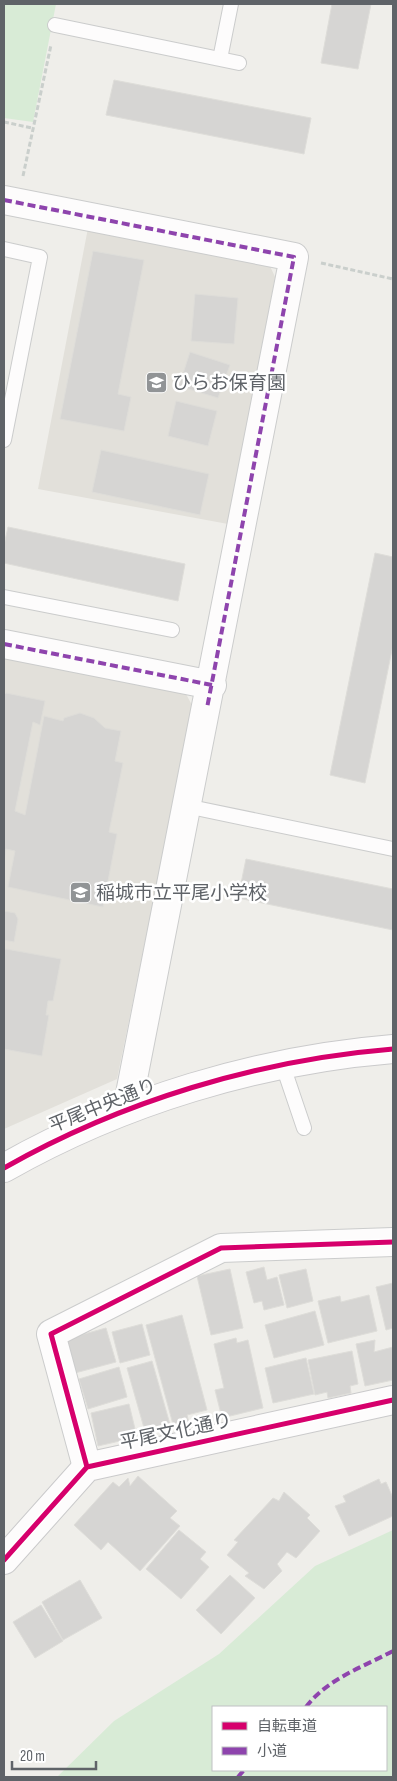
<svg xmlns="http://www.w3.org/2000/svg" width="397" height="1781" font-family="'Sofia Sans Condensed','Noto Sans JP',sans-serif">
  <rect width="100%" height="100%" fill="#efeeea"/>
  <path fill="#e2e0da" d="M88,228L270,266L275,277L228,524L38,489Z
    M4,658L186,694L193,707L117,1079L4,1129Z"/>
  <path fill="#d8ebd6" fill-rule="evenodd" d="M4,4H56L33,122L4,118Z
    M393,1530V1777H57L114,1721L219,1654L315,1566ZM213,1707H386V1770H213Z"/>
  <path fill="#d6d5d3" stroke="#deddd9" d="M332,4H371L358,69L321,63Z
    M114,80L311,118L304,154L106,115Z
    M93,251L144,260L118,394L131,397L124,431L60,419Z
    M195,294L238,298L234,344L191,341Z
    M190,352L230,365L218,398L179,386Z
    M176,401L217,411L208,446L168,436Z
    M101,450L209,474L200,515L92,492Z
    M8,527L185,564L178,601L4,563V545Z
    M375,553L393,557V645L365,783L330,775Z
    M6,693L45,701L40,725L33,722L15,811L25,815L44,716L63,721L64,718L80,713L94,718L105,728L121,731L115,761L123,763L109,832L117,834L103,907L8,887L15,851L6,849L4,862V695Z
    M246,859L393,889V930L238,898Z
    M4,911L15,913L18,919L14,942L4,940Z
    M6,949L61,959L53,1001H48L46,1015H49L42,1056L4,1049V950Z
    M264,1267L267,1280L277,1277L284,1305L264,1310L262,1301L254,1303L246,1272Z
    M230,1269L243,1328L211,1335L197,1276Z
    M306,1269L313,1301L287,1308L279,1275Z
    M393,1283V1328L386,1330L376,1287Z
    M369,1295L377,1331L328,1343L318,1301L340,1296L341,1302Z
    M315,1311L324,1345L274,1358L265,1325Z
    M182,1315L207,1410L187,1415L189,1423L174,1428L146,1325Z
    M142,1324L150,1355L120,1363L112,1332Z
    M106,1328L116,1362L75,1373L66,1339Z
    M236,1338L237,1343L248,1340L263,1408L222,1418L215,1390L224,1388L214,1344Z
    M375,1340L374,1352L393,1347V1380L365,1386L356,1344Z
    M352,1351L358,1384L350,1386L351,1393L328,1398L327,1392L315,1395L308,1360Z
    M306,1358L314,1394L273,1403L265,1368Z
    M152,1361L171,1428L146,1435L127,1368Z
    M119,1367L127,1397L88,1409L79,1379Z
    M129,1404L137,1437L98,1446L91,1413Z
    M138,1476L177,1511L170,1518L180,1526L140,1571L108,1542L101,1550L74,1525L113,1482L119,1487L128,1478L130,1486Z
    M379,1479L381,1484L386,1482L393,1498V1516L349,1536L335,1506L346,1502L343,1496Z
    M284,1492L310,1515L307,1518L320,1531L296,1558L287,1552L277,1564L282,1571L264,1589L245,1576L249,1573L227,1555L238,1542L234,1540L273,1498L279,1501Z
    M179,1530L206,1552L200,1559L209,1567L181,1599L146,1569Z
    M230,1575L255,1598L221,1634L196,1610Z
    M80,1580L102,1618L63,1640L42,1602Z
    M41,1605L63,1641L35,1658L13,1622Z"/>
  <g fill="none" stroke-linecap="round" stroke-linejoin="round">
    <defs>
      <path id="lane" d="M55,25L239,63
        M220,59L231,4
        M4,249L40,257L4,440
        M4,597L172,630
        M186,806L393,849
        M283,1066L304,1128"/>
      <path id="street" d="M4,200L294,257L127,1109
        M4,644L212,685
        M87,1467L51,1334L221,1248L393,1242"/>
      <path id="secondary" d="M4,1168C122,1101 258,1060 393,1049
        M4,1560L87,1467L393,1400"/>
    </defs>
    <use href="#lane" stroke="#cbcccc" stroke-width="16"/>
    <use href="#street" stroke="#cbcccc" stroke-width="30"/>
    <use href="#secondary" stroke="#cacacb" stroke-width="30"/>
    <path stroke="#cacfcc" stroke-width="3" stroke-dasharray="5 2.5" stroke-linecap="butt" d="M4,122L32,128
      M23,176L51,45
      M321,263L393,279"/>
    <use href="#lane" stroke="#fdfcfc" stroke-width="14"/>
    <use href="#street" stroke="#fdfcfc" stroke-width="28"/>
    <use href="#secondary" stroke="#fdfcfc" stroke-width="28"/>
    <path stroke="#8e44ad" stroke-width="4" stroke-dasharray="8 4" stroke-linecap="butt" d="M4,200L294,257L207,708
      M4,644L212,685
      M306,1707C327,1679 363,1667 393,1651
      M238,1777L244,1770"/>
    <defs>
      <path id="cycleway" d="M4,1168C122,1101 258,1060 393,1049
        M87,1467L51,1334L221,1248L393,1242
        M4,1560L87,1467L393,1400"/>
    </defs>
    <use href="#cycleway" stroke="#fff" stroke-width="8"/>
    <use href="#cycleway" stroke="#d6006c" stroke-width="5"/>
  </g>
  <defs>
    <symbol id="school-square" viewBox="-11 -11 22 22"><rect x="-9" y="-9" width="18" height="18" rx="4" fill="#919496" stroke="#fff"/><path d="M0-5L7-2L0 1L-7-2ZM-4 1L0 2.5L4 1V4Q0 6-4 4Z" fill="#fff"/></symbol>
  </defs>
  <g fill-rule="evenodd">
    <use href="#school-square" x="144" y="370" width="25" height="25"/>
    <use href="#school-square" x="68" y="880" width="25" height="25"/>
  </g>
  <g text-anchor="middle" dominant-baseline="central" stroke-width="5" stroke-linejoin="round" paint-order="stroke">
    <g font-size="19" fill="#5f6368" stroke="#fff" text-anchor="start">
      <text x="172" y="383">ひらお保育園</text>
      <text x="96" y="893">稲城市立平尾小学校</text>
    </g>
    <g font-size="19" fill="#5f6368" stroke="#fff">
      <text transform="translate(103 1106) rotate(-22)">平尾中央通り</text>
      <text transform="translate(176 1432) rotate(-12)">平尾文化通り</text>
    </g>
  </g>
  <rect width="397" height="1781" fill="none" stroke="#5f6368" stroke-width="10"/>
  <rect x="212" y="1706" width="175" height="65" fill="#ffffff" stroke="#bfc1c3"/>
  <rect x="222" y="1722" width="25" height="8" fill="#d6006c" stroke="#bfc1c3"/>
  <text x="257" y="1731" font-size="15" fill="#5f6368">自転車道</text>
  <rect x="222" y="1747" width="25" height="8" fill="#8e44ad" stroke="#bfc1c3"/>
  <text x="257" y="1756" font-size="15" fill="#5f6368">小道</text>
  <path d="M12 1761v8h84v-8" fill="none" stroke="#5f6368" stroke-width="2.5"/>
  <text x="20" y="1761" font-size="15" fill="#5f6368" stroke="#ffffff" stroke-width="4" paint-order="stroke">20 m</text>
</svg>
